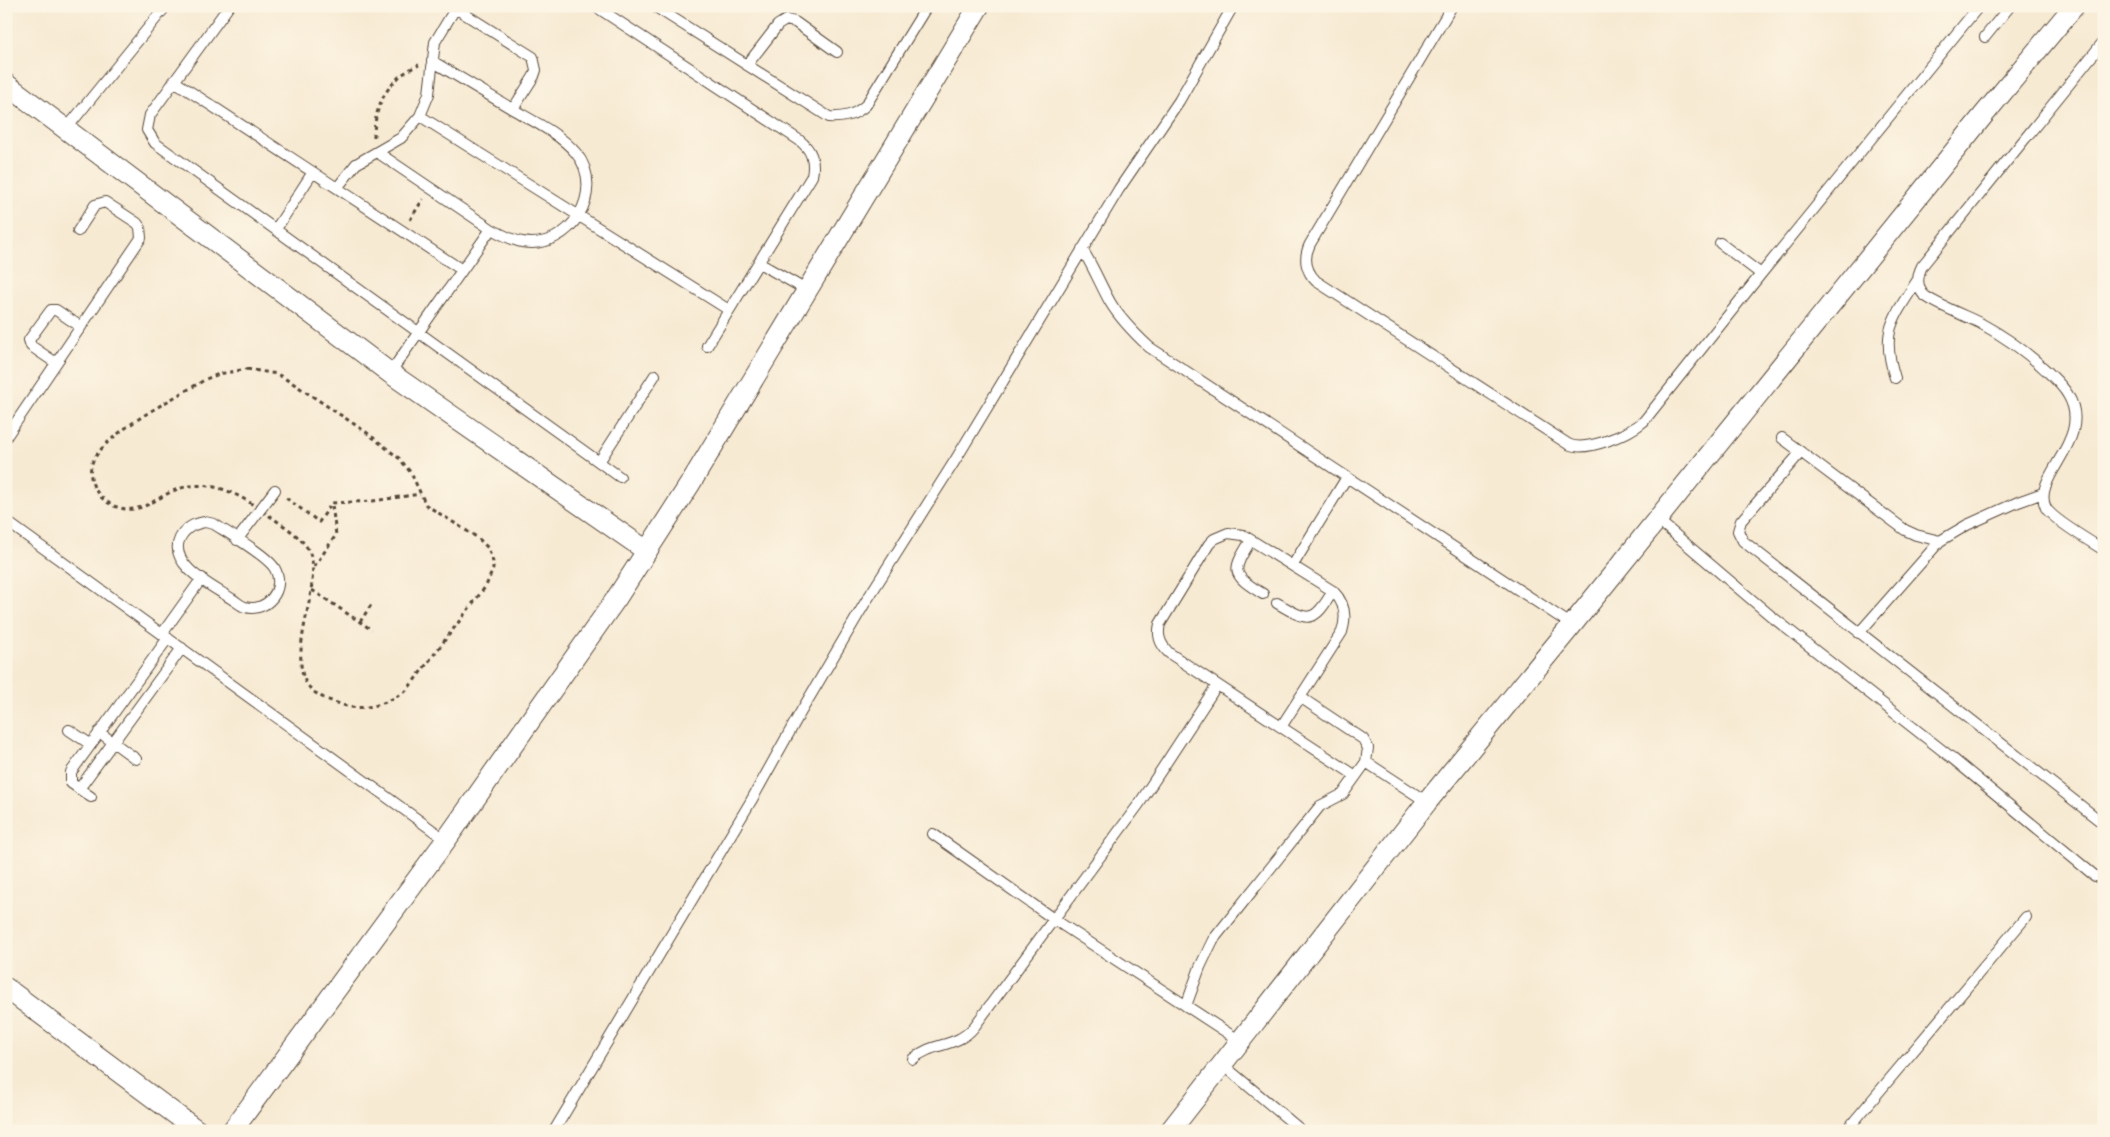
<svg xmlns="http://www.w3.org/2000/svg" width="2110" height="1137" font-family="Dekko,sans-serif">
  <rect width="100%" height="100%" fill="#fcf5e5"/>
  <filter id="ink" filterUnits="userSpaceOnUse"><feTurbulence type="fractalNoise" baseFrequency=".02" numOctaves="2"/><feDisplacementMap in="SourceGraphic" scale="10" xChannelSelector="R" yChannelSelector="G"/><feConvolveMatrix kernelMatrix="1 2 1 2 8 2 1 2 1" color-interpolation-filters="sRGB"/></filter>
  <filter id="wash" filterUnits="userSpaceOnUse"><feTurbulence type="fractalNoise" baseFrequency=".0096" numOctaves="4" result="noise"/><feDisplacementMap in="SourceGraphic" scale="20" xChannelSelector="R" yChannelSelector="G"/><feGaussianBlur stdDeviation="1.12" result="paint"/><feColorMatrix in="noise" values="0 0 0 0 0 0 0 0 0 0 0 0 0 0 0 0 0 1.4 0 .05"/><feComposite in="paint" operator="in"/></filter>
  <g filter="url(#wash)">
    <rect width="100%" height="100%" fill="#f7ead3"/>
  </g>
  <g filter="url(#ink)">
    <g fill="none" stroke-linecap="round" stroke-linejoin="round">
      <defs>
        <path id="lane" d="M229,6L150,115L147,130L155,143L620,477
          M452,6L533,57L536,70L534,76L513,109
          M595,6L799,140C812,150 815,161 812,176L707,346
          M654,6L829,117C844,118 855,115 866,105L927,6
          M1452,6L1310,244C1303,258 1306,271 1316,281L1568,444C1586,453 1629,434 1644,421L1761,274L1979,6
          M1985,37L2010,6
          M2104,41L1922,266C1917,276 1916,285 1923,294C1930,302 1968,317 1980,323C2004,336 2028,353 2048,372C2055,379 2063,386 2068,395C2095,440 2030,477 2046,508C2052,519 2091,542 2104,550
          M747,65L778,25L786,20L795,22L837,52
          M174,81L462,270
          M420,116L729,310
          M67,128L166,6
          M377,152L491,229C501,234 511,240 522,242C570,251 607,191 576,153C560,134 535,122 514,110C486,93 459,77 432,61
          M337,188L356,164L401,138L420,116L429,94L435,42L455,9
          M276,229L313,172
          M1720,243L1761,274
          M1082,249C1093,266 1100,284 1110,302C1120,319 1134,333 1149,347L1572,625
          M759,263L808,291
          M56,363L31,346L29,340L51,310H56L81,327
          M390,373L491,229
          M1895,378C1880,331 1893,319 1917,281
          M6,437L141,238L140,227L137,223L105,202L95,205L78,231
          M1782,438L1905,530L1916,535L1940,541
          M1801,452L1741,521L1738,531L1743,541L2104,824
          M599,462L655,375
          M1658,520L1771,616L1952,758L2095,876L2104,879
          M6,521L446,840
          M205,522L214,524C228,533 268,556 275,569C286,589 267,613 245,607C241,606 237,602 232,599C214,587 167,565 180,538C186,527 194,524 205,522Z
          M1228,533L1243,535L1333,591C1345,603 1347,616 1342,632L1281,727L1169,653C1160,644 1157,636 1160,624L1209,544L1214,539Z
          M237,540L275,490
          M1251,540C1232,571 1230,574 1263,594
          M1293,565L1347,477
          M1277,603C1309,622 1313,624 1333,591
          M1859,633L1940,541L1967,525L2018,502L2043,493
          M162,634L202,578
          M1281,727L1356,776
          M69,730L90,744
          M99,732L136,759
          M1366,762L1427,802
          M79,789L182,648
          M91,797L71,783V772L168,638
          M933,834L1055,920L1240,1041
          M1186,1006L1200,967L1213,940L1320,806L1343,794L1366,762L1368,748L1363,739L1300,697
          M913,1059C932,1042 957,1048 974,1027L1139,804L1217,685
          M1222,1064L1302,1131
          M554,1131L751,801L799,715L865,603L956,459L1119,189L1179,101L1233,6
          M1846,1131L2026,917"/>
        <path id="street" d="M6,84L390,373L647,551
          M6,988L198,1131
          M232,1131L446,840L616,599L690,484L979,6
          M1170,1131L1427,802L1572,625L1982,117L2074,6"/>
      </defs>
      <use href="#lane" stroke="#574739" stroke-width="12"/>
      <use href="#street" stroke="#574739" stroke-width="22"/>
      <path stroke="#574739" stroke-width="3" stroke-dasharray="4 4" stroke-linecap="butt" d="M374,137C374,105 389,77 419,65
        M410,220L423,199
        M247,369L277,374L294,384L366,432L400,459L411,473L426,505L478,538L488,548L493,562V569L486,586L407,690C387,704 363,713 340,704C329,700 318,697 310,688C289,666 310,611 312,582C313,569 314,558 306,546C297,534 283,525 271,517C243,497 214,477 178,489C160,495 146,511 126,509C114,508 101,500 95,489C91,482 89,471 92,463C105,432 177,397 206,379L219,374Z
        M286,498L319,522L332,503L373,501L420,494
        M314,567L336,535L332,504
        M312,590L372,630
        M360,622L371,605"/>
      <use href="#lane" stroke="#fff" stroke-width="10"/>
      <use href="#street" stroke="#fff" stroke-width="20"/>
    </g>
  </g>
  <rect width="2110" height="1137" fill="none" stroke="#fcf5e5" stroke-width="25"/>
</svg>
